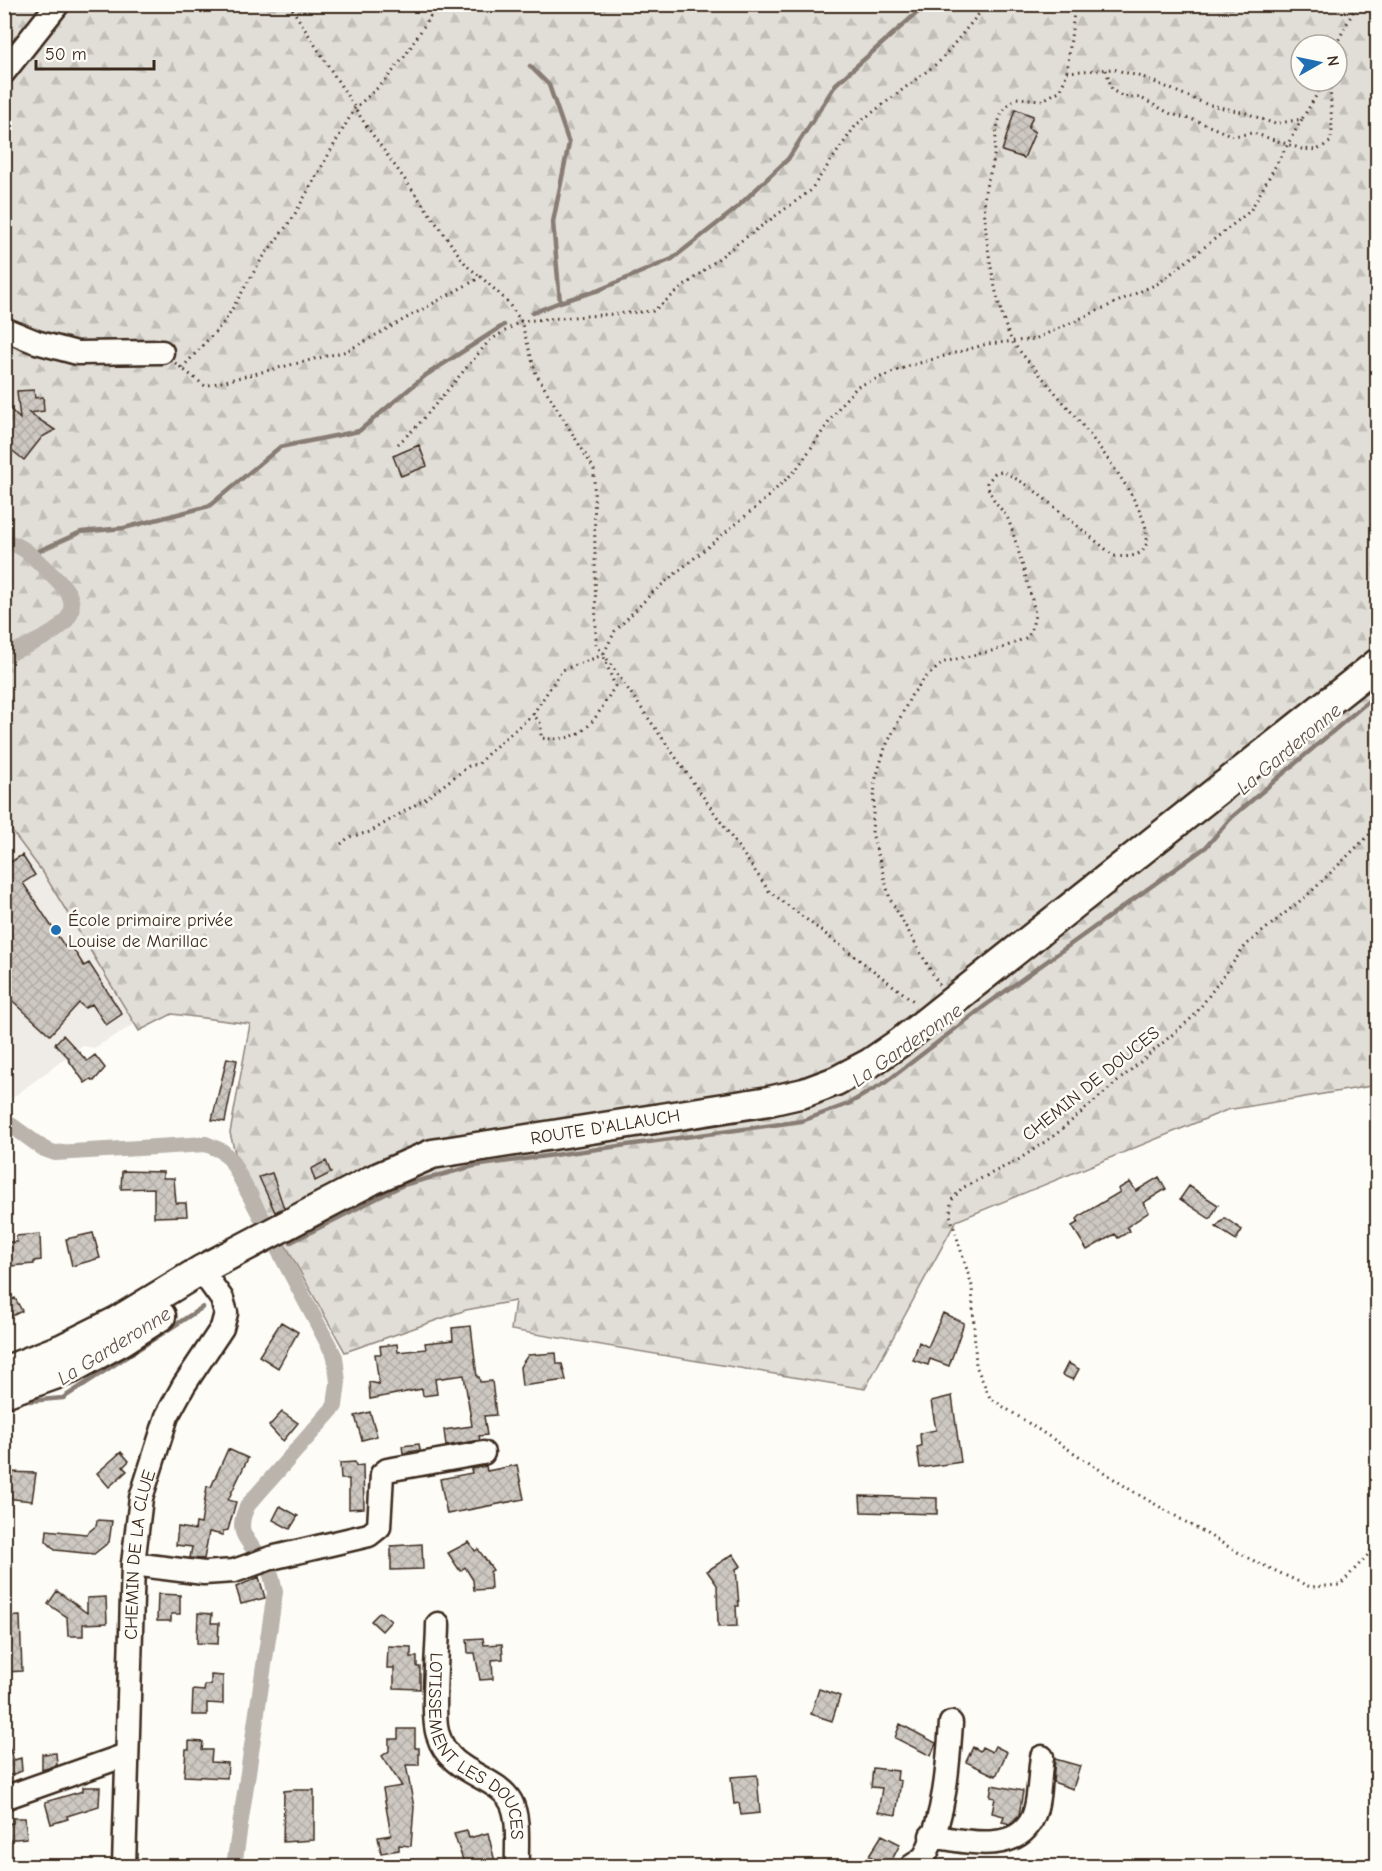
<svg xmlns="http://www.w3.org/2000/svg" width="1382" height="1871" font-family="'Comic Neue',sans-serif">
  <defs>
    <pattern id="forest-firs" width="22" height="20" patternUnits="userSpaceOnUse" patternTransform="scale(1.5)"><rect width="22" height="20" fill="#e1ded7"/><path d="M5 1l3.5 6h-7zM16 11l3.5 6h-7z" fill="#c2bfb8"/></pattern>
    <pattern id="building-cross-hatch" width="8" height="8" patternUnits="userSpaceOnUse" patternTransform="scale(1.5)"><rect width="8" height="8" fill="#cdc8c2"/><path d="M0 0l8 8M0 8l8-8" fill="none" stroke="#b1aca6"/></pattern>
  </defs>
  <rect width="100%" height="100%" fill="#fdfcf7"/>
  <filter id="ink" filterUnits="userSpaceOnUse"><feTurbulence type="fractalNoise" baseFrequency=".0167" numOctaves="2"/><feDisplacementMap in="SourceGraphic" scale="12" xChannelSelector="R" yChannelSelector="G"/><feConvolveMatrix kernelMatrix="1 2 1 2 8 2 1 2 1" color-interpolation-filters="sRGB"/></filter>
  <g filter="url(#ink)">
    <path fill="#efece7" d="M4,776L157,1011L94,1048L82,1046L5,1103Z"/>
    <path fill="url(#forest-firs)" stroke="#8e847a" stroke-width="1.5" fill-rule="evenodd" d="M5,5H1377V1085L1227,1110L956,1221L865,1389L511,1330L515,1301L466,1310L345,1352L236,1157L230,1133L250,1024L172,1014L139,1031L44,874L5,822ZM1301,45H1337V81H1301Z"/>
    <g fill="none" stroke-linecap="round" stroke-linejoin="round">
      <path stroke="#887d74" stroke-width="4.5" d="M530,66L549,85L569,143L553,222L560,302L532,313
        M560,302L599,290L672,259L732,212L788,159L836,84L927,4
        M30,555L81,532L124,528L209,506L280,447L359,431L426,375L504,325
        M291,1242L403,1185L474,1166L802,1121L848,1104L886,1082L986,1005L1206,847L1231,818L1378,693
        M20,1398L29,1401L63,1398L203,1307"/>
      <path stroke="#bbb4ad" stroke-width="16" d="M4,542C23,544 33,557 46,569C54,577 66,586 70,597C82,629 26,645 4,656
        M4,1120L44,1149L55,1153L206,1144L222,1151L231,1160L335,1357L338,1382L335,1406L248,1505C231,1537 254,1543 268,1568C272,1575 273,1584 275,1592L234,1866"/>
    </g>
    <path fill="url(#building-cross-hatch)" stroke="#3b2a1e" stroke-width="1.5" d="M1015,109L1033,116L1028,128L1035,132L1024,158L1002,151Z
      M34,390L35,398L43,397L44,411L29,413L55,430L42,437L24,460L4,444V403L20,419L17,391Z
      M419,445L427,466L401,476L393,456Z
      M22,855L35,875L23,883L65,947L70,944L84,966L89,963L122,1014L106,1025L92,1004L85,1008L79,1003L50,1035L4,993V866Z
      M63,1035L87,1061L95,1055L105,1068L94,1081L91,1079L85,1083L68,1059L69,1058L55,1044Z
      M227,1058L237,1060L225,1122L212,1120Z
      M326,1161L331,1173L315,1181L311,1169Z
      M122,1171L163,1172V1178H174L176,1203H186L187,1216L154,1217V1188L121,1189Z
      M272,1173L284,1208L275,1212L259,1177Z
      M1159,1177L1166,1189L1143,1203L1149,1212L1127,1227L1130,1231L1118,1238L1115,1234L1087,1250L1072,1226L1079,1222L1077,1219L1081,1215L1120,1192L1118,1189L1130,1182L1136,1191Z
      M1189,1186L1218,1205L1210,1219L1180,1199Z
      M1225,1218L1242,1230L1236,1240L1216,1227Z
      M93,1233L100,1258L72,1266L66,1239Z
      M40,1234L41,1260L34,1261V1264L10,1266L9,1242H17L16,1236Z
      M15,1298L22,1311L4,1320V1303Z
      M943,1313L964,1323L949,1366L930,1359L928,1365L913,1360L919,1342L928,1347Z
      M281,1322L298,1332L278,1368L259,1356Z
      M471,1326L477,1377H479L480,1382L492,1381L496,1415L484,1416L487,1435L479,1436L480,1440L446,1446L444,1430L472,1426L464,1375L435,1379L437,1394L423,1396L422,1389L370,1399L369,1382L379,1384L375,1354H381L380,1346L397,1344L398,1352L426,1349L425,1343L453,1340L452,1328Z
      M556,1353L557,1364H562L566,1380L522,1386L520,1367L528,1355Z
      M1068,1363L1079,1369L1073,1380L1062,1375Z
      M952,1396L961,1462L920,1468L917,1447L921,1446L920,1433L936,1430L931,1401Z
      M282,1412L298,1423L283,1441L269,1426Z
      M370,1412L377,1436L362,1440L355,1416Z
      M419,1444L420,1450L403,1453L402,1446Z
      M228,1449L248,1458L228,1500L236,1502L228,1530L223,1531V1535L209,1532L204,1559L190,1558L192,1547L176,1545L178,1527L195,1530L196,1523L201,1524L207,1486L211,1487Z
      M121,1452L129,1461L123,1467L127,1471L109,1487L97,1473Z
      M355,1462L356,1466L363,1465L364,1508L349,1509V1479H341L340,1463Z
      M517,1465L524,1499L447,1514L440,1479L472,1473L471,1469L486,1466L487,1471Z
      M8,1472L36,1473L32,1501L5,1498Z
      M860,1496L937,1498V1514L861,1512Z
      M280,1506L298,1516L290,1529L273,1520Z
      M97,1520L112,1521L109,1542L94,1554L55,1550L46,1541L47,1530L86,1534L96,1526Z
      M469,1542L475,1551L478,1549L493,1570L490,1572L491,1589L474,1590L473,1580L465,1567L460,1571L448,1553Z
      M422,1544L423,1569L391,1570V1546Z
      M733,1554L741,1566L736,1569L739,1606H736L737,1626L718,1627L717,1585L707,1571Z
      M259,1577L265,1598L241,1604L236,1587Z
      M57,1591L87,1613V1598L106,1597L107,1623L83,1624V1636H68L67,1617L48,1604Z
      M158,1594L180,1595V1614H171V1621H157Z
      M380,1612L391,1621L382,1631L371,1621Z
      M198,1613L212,1614L211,1623H219L218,1644L197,1643Z
      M20,1616L22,1671L7,1672L4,1617Z
      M483,1638L484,1645L502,1644L503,1659L492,1660L493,1679L480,1680L475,1653H468L467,1639Z
      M388,1646L411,1647V1657H417V1667H420V1689L394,1688V1668H387Z
      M211,1675L223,1676V1704L207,1703V1715H192L193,1690L204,1691L205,1685H211Z
      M819,1689L840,1696L832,1721L811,1714Z
      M900,1724L936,1743L931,1756L895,1738Z
      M398,1729H415V1748H419V1765H406L414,1807L411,1846L399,1845V1850L381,1853L378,1837L391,1835L383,1789L402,1786L382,1756L389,1751V1739H398Z
      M5,1737L14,1760L21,1758L22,1771L4,1778Z
      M189,1741L203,1742L202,1750H212L211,1762L228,1763L227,1778L184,1776L186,1749H189Z
      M995,1746L1007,1752L996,1776L966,1762L973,1747L980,1751L982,1747L992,1752Z
      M56,1753L57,1765L42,1770V1754Z
      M1055,1759L1080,1766L1073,1789L1053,1782Z
      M873,1768L898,1771L897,1780L901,1781L896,1815L878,1812L882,1788L871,1787Z
      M757,1775L760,1813L741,1815L739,1803L734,1804L731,1777Z
      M992,1785L1023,1791L1019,1815L1010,1824L1002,1822L1004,1816L992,1813L995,1798L990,1797Z
      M83,1787H100L99,1806L67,1816L68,1819L51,1824L45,1802L83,1791Z
      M294,1790H314V1840L283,1842L284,1791Z
      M13,1818H25L27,1838L4,1840V1824L13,1823Z
      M467,1831L469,1838L488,1833L496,1866H465L454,1834Z
      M882,1835L900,1844L889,1866L869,1856Z"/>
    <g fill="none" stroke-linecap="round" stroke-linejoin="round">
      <defs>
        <g id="minor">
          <path d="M4,72L58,4"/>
          <path d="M4,329L36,342L77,353L162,352"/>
          <path d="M133,1564L204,1573L234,1571L271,1558L369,1535L379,1527L382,1474L387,1470L483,1453"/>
          <path id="s1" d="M438,1624C438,1648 431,1716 438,1735C450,1775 495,1774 511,1802C520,1819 516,1848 517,1866"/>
          <path d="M4,1798L126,1755"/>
          <path d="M931,1836C963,1841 1017,1855 1033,1817C1040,1801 1039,1775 1042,1757"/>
          <path id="s2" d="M124,1866L133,1564L141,1498L167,1416L184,1385L222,1328L226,1313L222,1299L201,1270"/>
          <path d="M912,1866C917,1863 923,1859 926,1854C945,1814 948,1766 951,1723"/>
        </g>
        <g id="major">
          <path id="s3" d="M4,1371L63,1348L117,1321L201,1270L372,1180L432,1154L769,1101L804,1093L836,1081L870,1063L902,1041L1378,663"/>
          <path d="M4,1393L71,1369L122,1341L161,1316"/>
        </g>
      </defs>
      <use href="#minor" stroke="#3b2a1e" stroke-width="27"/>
      <use href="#major" stroke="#3b2a1e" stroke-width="33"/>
      <path stroke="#3b2a1e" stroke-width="3" stroke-dasharray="1.5 4.5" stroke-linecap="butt" d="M289,4L367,127L467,266L481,277
        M1336,45L1357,4
        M1106,70L1112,90L1122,96L1141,98L1171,114L1197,121L1233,136L1253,133L1302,149L1317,150L1330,142L1332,133L1330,81
        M1067,72L1113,69L1145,78L1206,104L1246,113L1275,124L1302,119L1325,81
        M175,363L205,386L347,351L481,277L506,300L521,321L653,311L738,243L810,191L856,125L939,62L987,4
        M182,368L225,321L261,260L292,219L355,108L384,82L405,56L438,4
        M398,444L418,425L489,341L521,321L536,374L594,469L596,644L603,654
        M607,659L769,891L916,1003
        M533,714L562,670L603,655
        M1378,826L1311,892L1246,945L1194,1016L1055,1135L1018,1160L962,1188L951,1201L950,1215L972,1286L976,1366L990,1398L1134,1492L1248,1558L1310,1587L1340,1585L1378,1544
        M341,844L349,837L370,832L425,799L469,766L479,764C482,756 523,724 533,714L541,724V738C586,744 594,720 615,686L603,655L615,631L653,592L760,504L796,470L842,403L858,386L909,366L987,344L1035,339L1159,283L1250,211L1302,119
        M939,985L890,899L872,833L875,781L885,748L911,696L925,678L944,662L1000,649L1028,637C1031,630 1034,622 1035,614C1035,607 1012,527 1008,519C1000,506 990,499 987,483L995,473L1002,471L1029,486L1114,556C1224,569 1026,362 1014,344C997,319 981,223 985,193C986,183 991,173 993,162C998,136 992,115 1016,98L1043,100L1061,90L1067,72L1075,4"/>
      <use href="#minor" stroke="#fdfcf7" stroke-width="22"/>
      <use href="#major" stroke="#fdfcf7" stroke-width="28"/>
    </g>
  </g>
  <circle fill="#1f6fb2" stroke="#fdfcf7" stroke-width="2" cx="56" cy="930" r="6"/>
  <g text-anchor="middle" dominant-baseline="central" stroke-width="5" stroke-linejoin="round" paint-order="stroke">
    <g font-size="18" fill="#3b2a1e" stroke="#fdfcf7" text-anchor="start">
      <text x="68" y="920">École primaire privée<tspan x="68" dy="21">Louise de Marillac</tspan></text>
    </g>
    <g font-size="18" fill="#3b2a1e" stroke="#fdfcf7">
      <text transform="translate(1091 1084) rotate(-39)">CHEMIN DE DOUCES</text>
      <text stroke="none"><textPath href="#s3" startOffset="656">ROUTE D'ALLAUCH</textPath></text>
      <text stroke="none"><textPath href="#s2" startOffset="312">CHEMIN DE LA CLUE</textPath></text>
      <text stroke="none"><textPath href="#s1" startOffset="140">LOTISSEMENT LES DOUCES</textPath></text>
    </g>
    <g font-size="20" font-style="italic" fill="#615349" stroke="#fdfcf7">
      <text transform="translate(1289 749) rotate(-40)">La Garderonne</text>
      <text transform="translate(907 1045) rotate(-35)">La Garderonne</text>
      <text transform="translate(114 1346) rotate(-32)">La Garderonne</text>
    </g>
  </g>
  <rect width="1382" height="1871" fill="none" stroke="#fdfcf7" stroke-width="24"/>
  <rect x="12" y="12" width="1358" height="1847" fill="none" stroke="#3b2a1e" stroke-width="2" filter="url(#ink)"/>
  <g transform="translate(1319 63) rotate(81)"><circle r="28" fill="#fdfcf7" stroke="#afa8a0" stroke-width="1.5"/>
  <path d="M0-4.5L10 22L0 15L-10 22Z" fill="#1f6fb2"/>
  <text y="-9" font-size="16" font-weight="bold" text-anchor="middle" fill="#3b2a1e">N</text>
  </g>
  <path d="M36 60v9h118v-9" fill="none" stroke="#3b2a1e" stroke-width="3"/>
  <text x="45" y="60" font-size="18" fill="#3b2a1e" stroke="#fdfcf7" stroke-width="4.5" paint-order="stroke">50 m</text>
</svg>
